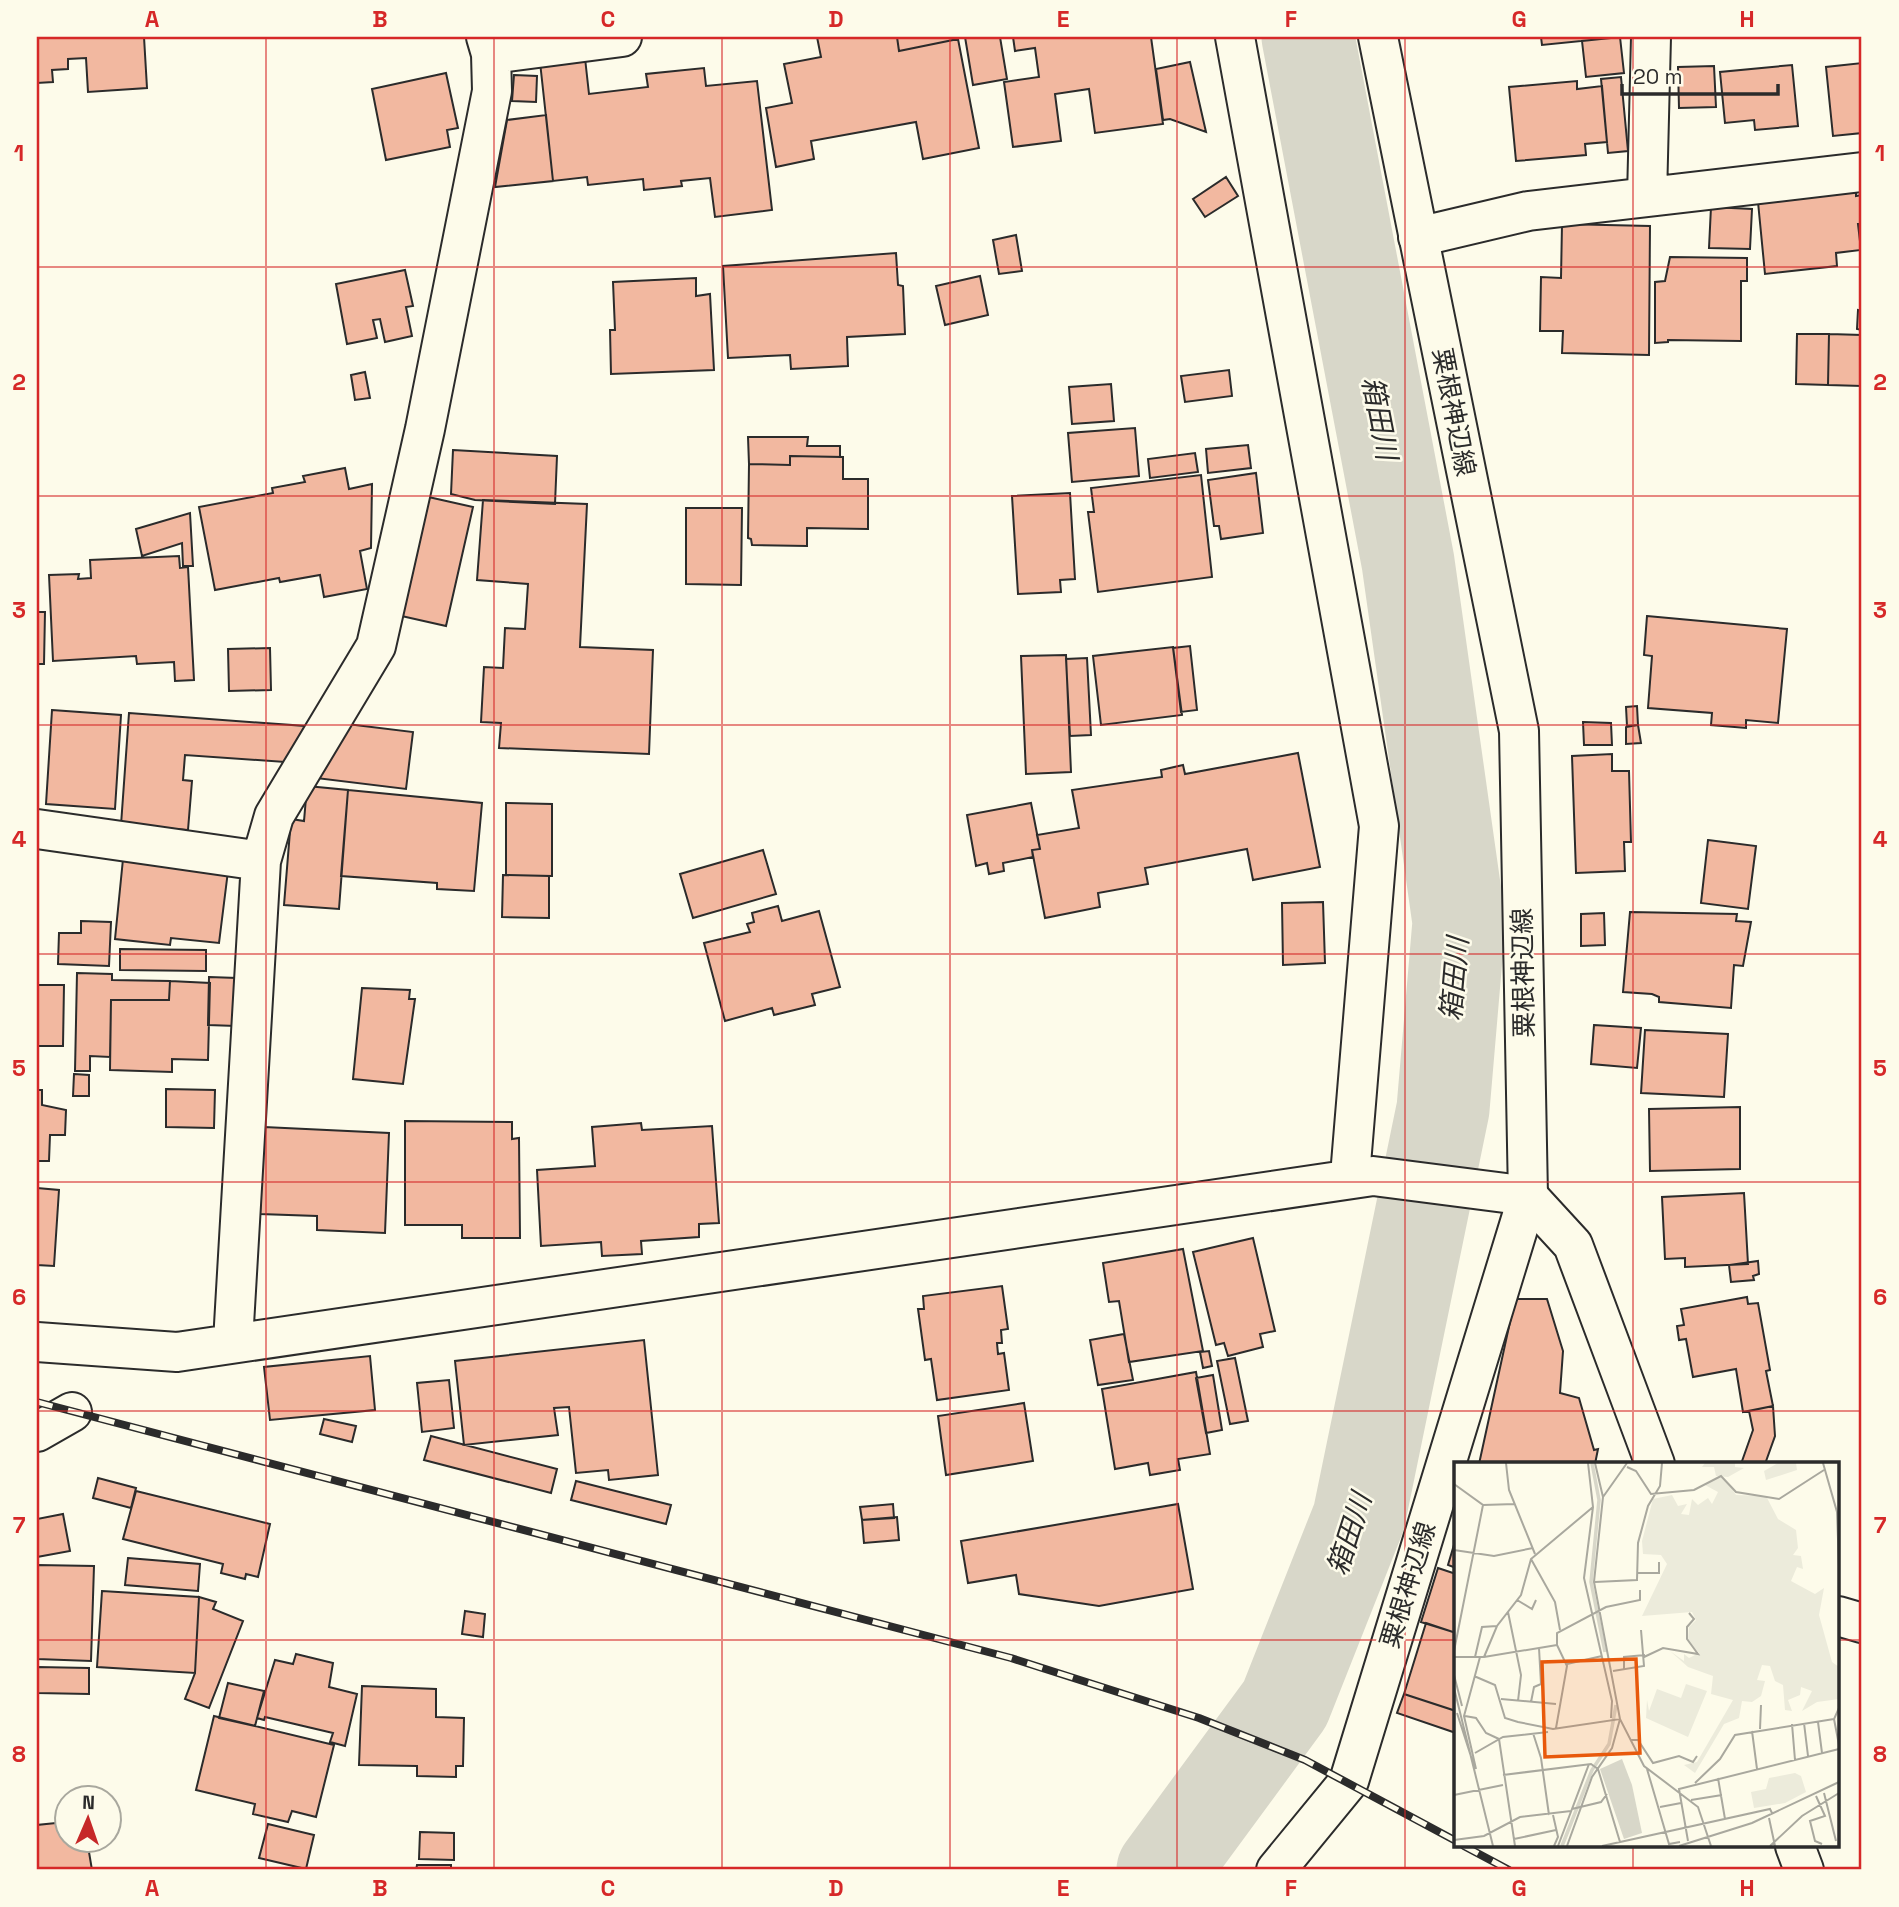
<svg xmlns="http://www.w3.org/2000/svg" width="1899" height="1907" font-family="'Space Grotesk','Noto Sans JP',sans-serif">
  <rect width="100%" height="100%" fill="#fdfbea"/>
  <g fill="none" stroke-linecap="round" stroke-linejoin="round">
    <path stroke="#d8d7c9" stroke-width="93" d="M1163,1870L1285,1704L1359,1517L1443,1109L1459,922L1408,562L1308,37"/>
  </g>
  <path fill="#f2b8a0" stroke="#2b2b2b" stroke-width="2" d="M37,37H144L147,88L88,92L86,58L68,59V69L52,70L53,82L37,83Z
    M817,37H897L899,51L958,39L979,148L923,159L916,122L811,141L814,159L776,167L766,108L792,103L784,64L821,57Z
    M897,37H958V39L899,51Z
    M965,37H1000L1007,79L973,85Z
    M1013,37H1151L1163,124L1095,133L1089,89L1055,94L1061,141L1013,147L1004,82L1039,77L1035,48L1015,51Z
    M1541,37H1621L1542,45Z
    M1620,37L1624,73L1586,77L1582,41Z
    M585,58L589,94L648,87L646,74L704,68L706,86L757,81L772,210L715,217L710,178L681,181L682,186L644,190L643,179L588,185L587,177L553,181L540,62Z
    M1190,62L1206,132L1170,119L1163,120L1156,69Z
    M1862,63V133L1833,136L1826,67Z
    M1792,65L1798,126L1755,130L1754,120L1725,123L1720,72Z
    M1714,66L1716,107L1679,108L1678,67Z
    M446,73L458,128L447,130L450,147L386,160L372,89Z
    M514,75L537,76L536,102L512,101Z
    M1621,77L1628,151L1608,153L1601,79Z
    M1577,81V89L1602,86L1607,142L1585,144L1586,155L1516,161L1509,87Z
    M546,115L553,181L495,187L507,120Z
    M1226,177L1238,196L1205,217L1193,199Z
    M1856,192V196L1862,195V224H1858L1861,250L1836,253L1837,266L1765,274L1758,202Z
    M1711,207L1752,209L1750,249L1709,248Z
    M1562,224L1650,226L1649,355L1562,353L1563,331H1540L1541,277L1561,278Z
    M1016,235L1022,271L999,274L993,240Z
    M896,253L898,285L903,286L905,334L847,337L848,366L791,369L790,355L728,358L723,266Z
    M1670,257L1747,258V281H1741V341L1668,340V342L1655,343V282L1665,281Z
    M405,270L413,306L406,307L412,336L385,342L380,319L373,320L377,338L347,344L336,284Z
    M980,276L988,315L945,325L936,286Z
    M696,278V296L710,294L714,370L611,374L610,330H615L613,282Z
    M1858,310L1862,311V330L1857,329Z
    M1797,334H1829L1828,385L1796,384Z
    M1829,334L1862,335V386L1828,385Z
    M1229,370L1232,396L1185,402L1181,376Z
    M365,372L370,398L355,400L351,375Z
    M1111,384L1114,421L1072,424L1069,387Z
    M1135,428L1139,476L1072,482L1068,433Z
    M748,437H808L807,446H840V457L790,456V465L749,464Z
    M1248,445L1251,468L1208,473L1206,449Z
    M453,450L557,456L555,504L475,500L451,494Z
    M1195,453L1198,472L1150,478L1148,459Z
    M790,456L843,457V479H868V529L807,528V546L752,545L751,539L748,538L749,464L790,465Z
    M345,468L349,489L372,484L371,548L360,551L367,589L324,597L320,575L280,582L279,578L215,590L199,507L273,493L272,488L305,482L303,476Z
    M1256,473L1263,533L1221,539L1219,526H1214L1208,480Z
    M1201,475L1212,577L1098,592L1088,512H1094L1091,488Z
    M1070,493L1075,579L1060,580L1061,592L1018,594L1012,496Z
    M424,496L473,507L446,626L397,615Z
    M483,500L587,504L580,647L653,650L649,754L499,748L501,723L481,722L484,667L503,668L505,628L525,629L528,584L477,580Z
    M686,508H742L741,585L686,584Z
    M190,513L193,566H183L182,543L142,556L136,529Z
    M179,556L180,568L188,567L194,680L175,681L174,662L137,664L136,656L53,661L49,575L79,574L78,579L91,578L90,560Z
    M37,612H45L44,664H37Z
    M1647,616L1787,629L1778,723L1746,720V728L1711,725L1712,713L1648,708L1652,656L1644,655Z
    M1190,646L1197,710L1181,712L1173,648Z
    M1173,647L1182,715L1101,725L1093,656Z
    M270,648L271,690L229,691L228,649Z
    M1066,655L1071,772L1026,774L1021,656Z
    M1087,658L1091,735L1070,736L1066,659Z
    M1637,706L1638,725L1627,726L1626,707Z
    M52,710L121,715L115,809L46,804Z
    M129,713L305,726L285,762L185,755L183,780L192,781L188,830L121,825Z
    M1583,722L1611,723L1612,745H1584Z
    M347,724L413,732L406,789L316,778Z
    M1638,725L1641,743L1626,744V727Z
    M1298,753L1320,867L1253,880L1247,849L1145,868L1148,884L1098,893L1100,907L1045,918L1032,850L1040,849L1037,835L1079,828L1072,790L1162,777L1161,770L1183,765L1185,774Z
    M1612,754V771H1629L1631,842H1624L1625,871L1576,873L1572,756Z
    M307,786L348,790L339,909L284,905L291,819L304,821Z
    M348,790L482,803L474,891L437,889V883L341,876Z
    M506,803L552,804V876L506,875Z
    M1031,803L1040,849L1032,850L1033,857L1003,863L1004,871L989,874L987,863L976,866L967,815Z
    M1708,840L1756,846L1748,909L1701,903Z
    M763,850L776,894L693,918L680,874Z
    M123,859L228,871L219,943L171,938L170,945L115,939Z
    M503,875L549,876V918L502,917Z
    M1323,902L1325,963L1283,965L1282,903Z
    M778,906L782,921L819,911L840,987L812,994L815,1005L774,1015L772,1008L725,1021L704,943L750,932L747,924L754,922L752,913Z
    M1630,912L1737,914L1736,921L1751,922L1743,966L1734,965L1731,1008L1659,1002V997L1652,994L1623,992Z
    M1604,913L1605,945L1581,946V914Z
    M81,921L111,922L109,966L58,964L59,933H81Z
    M120,949L206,950V971L120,970Z
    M77,973L112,974V980L170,981L169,1000H111L110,1057L90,1056V1071H75Z
    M209,977L237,978L236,1026L208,1025Z
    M170,981L210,983L208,1060L172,1059V1072L110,1070L111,1000H169Z
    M37,985H64L63,1046H37Z
    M362,988L410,990L409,999H415L403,1084L353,1079Z
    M1594,1025L1641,1028L1637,1068L1591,1064Z
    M1645,1030L1728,1034L1724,1097L1641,1093Z
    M74,1074L89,1075V1096H73Z
    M166,1089L215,1090L214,1128L166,1127Z
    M37,1090H42V1105L66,1110L65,1135H50L49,1161H37Z
    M1740,1107V1169L1650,1171L1649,1109Z
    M405,1121L512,1122V1139L519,1138L520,1238H462V1225H405Z
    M641,1123L642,1130L712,1126L719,1223L699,1224V1237L641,1241L642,1254L602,1256L601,1242L541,1246L537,1170L595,1166L592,1127Z
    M264,1127L389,1133L385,1233L317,1230V1216L260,1214Z
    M37,1188L59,1190L54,1266L37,1265Z
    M1744,1193L1748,1264L1685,1267V1258L1665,1259L1662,1197Z
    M1253,1238L1275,1331L1260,1334L1263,1347L1228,1356L1224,1343L1216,1345L1193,1252Z
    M1183,1249L1203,1351L1129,1362L1119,1301L1109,1302L1103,1263Z
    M1758,1261L1759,1274L1753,1276L1754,1280L1731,1282L1729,1265Z
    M1002,1286L1008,1329L1001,1330L1002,1343H997L998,1354L1004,1353L1009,1390L937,1400L931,1359L925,1360L918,1309H924L923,1296Z
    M1747,1297L1748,1304L1758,1303L1770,1370L1766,1371L1773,1406L1743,1412L1736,1369L1693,1377L1686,1339L1679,1340L1677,1326L1684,1325L1681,1309Z
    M1515,1299H1547L1563,1351L1560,1393L1579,1398L1594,1450L1598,1449L1595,1464H1479Z
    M1124,1334L1133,1380L1098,1385L1090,1340Z
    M644,1340L658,1475L609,1480L608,1470L576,1473L569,1407L554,1408L558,1435L464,1445L455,1361Z
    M1209,1351L1212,1366L1203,1368L1200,1352Z
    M370,1356L375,1410L270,1420L264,1367Z
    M1235,1358L1248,1421L1230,1424L1217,1361Z
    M1196,1372L1210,1454L1178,1459L1180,1470L1150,1475L1148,1463L1115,1469L1102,1389Z
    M1213,1375L1222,1430L1206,1433L1196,1378Z
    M449,1380L454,1428L422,1432L417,1383Z
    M1024,1403L1033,1461L946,1475L938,1416Z
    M1773,1406L1775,1436L1765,1464H1741L1753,1430L1749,1411Z
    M324,1419L356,1426L352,1442L320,1434Z
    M431,1436L557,1469L551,1493L424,1460Z
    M98,1478L136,1488L131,1508L93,1498Z
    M576,1481L671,1505L666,1524L571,1500Z
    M136,1491L270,1524L258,1577L246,1574L245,1579L221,1573L223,1564L123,1539Z
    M893,1504L894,1518L862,1520L860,1507Z
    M1178,1504L1193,1589L1099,1606L1019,1594L1016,1575L968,1583L961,1541Z
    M63,1514L70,1551L37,1557V1519Z
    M897,1517L899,1540L864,1543L862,1520Z
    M1456,1538V1568L1448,1565Z
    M128,1558L200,1564L198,1591L125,1585Z
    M37,1565L94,1566L91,1661L37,1659Z
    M1438,1568L1456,1574V1633L1421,1622Z
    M102,1591L199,1597L195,1673L97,1667Z
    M199,1597L216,1602L213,1609L243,1621L209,1708L185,1699L195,1673Z
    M465,1611L485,1614L483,1637L462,1634Z
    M1426,1623L1456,1633V1711L1404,1694Z
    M296,1654L333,1663L329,1687L357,1694L345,1746L330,1742L333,1733L265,1717L264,1720L257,1718L275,1660L293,1664Z
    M37,1667L89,1668V1694L37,1693Z
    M228,1683L264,1691L255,1726L219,1718Z
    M362,1686L436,1689V1717L464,1718L463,1766H456V1777L417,1776V1766L359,1765Z
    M1404,1694L1456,1711V1733L1397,1713Z
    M214,1716L334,1745L316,1817L292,1811L288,1822L253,1814L255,1804L196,1790Z
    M56,1823L66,1826V1840H87L92,1870H37V1825Z
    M268,1824L314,1835L306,1869L259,1858Z
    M420,1832L454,1833V1860L419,1859Z
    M417,1865H451V1870H416Z"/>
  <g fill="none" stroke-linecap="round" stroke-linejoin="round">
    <defs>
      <path id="minor" d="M1235,37L1379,826L1350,1176
        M491,54L622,37
        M1647,197L1651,37
        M1418,237L1528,211L1862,172
        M37,829L261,861
        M37,1342L177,1352L1373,1176L1528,1196L1573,1245L1655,1464
        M233,1342L261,861L274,816L376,646L425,429L492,91L491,54L486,37
        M37,1432L72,1412
        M1838,1616L1862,1623
        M1795,1846L1804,1870"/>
      <path id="major" d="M1276,1870L1349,1781L1528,1196L1519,731L1378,37"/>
    </defs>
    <use href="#minor" stroke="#2b2b2b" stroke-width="42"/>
    <use href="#major" stroke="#2b2b2b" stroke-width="42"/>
    <use href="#minor" stroke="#fdfbea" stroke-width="38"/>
    <use href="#major" stroke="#fdfbea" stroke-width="38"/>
    <defs>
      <path id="rail" d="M37,1402L1011,1658L1199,1718L1305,1760L1456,1841
        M1464,1846L1509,1870"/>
    </defs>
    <use href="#rail" stroke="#2b2b2b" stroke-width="8"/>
    <use href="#rail" stroke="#fdfbea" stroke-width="5" stroke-dasharray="16" stroke-linecap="butt"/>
  </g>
  <path fill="none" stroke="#d62828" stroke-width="2" stroke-opacity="0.55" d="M266,37V1870M494,37V1870M722,37V1870M950,37V1870M1177,37V1870M1405,37V1870M1633,37V1464M37,267H1862M37,496H1862M37,725H1862M37,954H1862M37,1182H1862M37,1411H1862M37,1640H1456M1838,1640H1862M1633,1846V1870"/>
  <g text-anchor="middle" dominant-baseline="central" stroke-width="5" stroke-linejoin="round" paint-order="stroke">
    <g font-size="26" fill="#2b2b2b" stroke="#fdfbea">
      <text transform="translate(1454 412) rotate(79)">粟根神辺線</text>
      <text transform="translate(1523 973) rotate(-91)">粟根神辺線</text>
      <text transform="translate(1408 1585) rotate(-73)">粟根神辺線</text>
    </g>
    <g font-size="28" font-style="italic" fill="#2b2b2b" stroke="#fdfbea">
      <text transform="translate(1380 418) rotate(79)">箱田川</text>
      <text transform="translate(1454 979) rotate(-85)">箱田川</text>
      <text transform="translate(1349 1534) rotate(-72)">箱田川</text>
    </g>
  </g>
  <g transform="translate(1454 1462)">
    <rect width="385" height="385" fill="#fdfbea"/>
    <path d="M251,1H281V5L290,6L274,15L262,14L260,5H248ZM324,1H342L343,8L312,18L310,9ZM265,15L271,17L282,33L312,34L324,57L342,68L344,86L339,93L347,94L349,107L343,105L337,119L361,132L370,126L365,153L378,200L385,205V237L363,240L348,249L358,229L347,225L346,233L334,238L338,249L331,248L329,223L321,219L316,204L308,203L303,218L311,219L307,234L298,240L288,239L285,256L270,262L241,311L230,303L243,300L279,238L257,232L259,214L234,205L216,189L230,199V192L235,196L245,191L234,178L235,165L242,158L238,150L188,154L213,102L207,93L189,92L188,79L199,37L218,33L224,44L233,42L227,52L235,53L238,37L244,43L254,36L258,42L264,30L251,23ZM232,222L253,229L234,275L192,256L193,238L195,249L203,227L227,236ZM341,311L347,314L352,330L331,341L300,346L297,330L312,327L315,316Z" fill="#ecebdb"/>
    <path d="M168,297L178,323L188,371L170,377L146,307Z" fill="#d8d7c9"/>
    <path fill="none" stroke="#d8d7c9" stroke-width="3.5" d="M138,1L145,38L137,120L151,190M108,384L138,308L155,282L162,243"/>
    <path fill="none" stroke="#a9a89e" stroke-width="2" d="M52,1L55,28L81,92M134,1L139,45L130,116L158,239L157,256M369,1L383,50L385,104M173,5L182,9L197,32L240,28L267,14L282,30L325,37L370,8M0,22L29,43L0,189M149,35L173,1M29,43L61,42M0,88L40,94L79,86M77,97L101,140L106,168M183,111H205V100M141,120L183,118L184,81L194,44L206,24L208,1M63,138L78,147L82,138M54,150L67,213L64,239M0,195H30L103,183M21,195L28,165L43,164M30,195L43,164L67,133L77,97L139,45M190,195L209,186L244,192L233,177V165L240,157L235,151M113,202L148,194M170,207V195L191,193M159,209L190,204L187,168M0,213L8,244M20,214L41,223L51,256L64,260L99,267L166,257L190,304L244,345L257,384M0,226L39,384M47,237L102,242M77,240L80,225L87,222L85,186M385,246L380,257L385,283M3,251L21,307M11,254L22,256L32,271L45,277M364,260L368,291M350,261L354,294M338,262L341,298M102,266L113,204L103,183V171L152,145L186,138V128M306,267L307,243M298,269L303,307M79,271L87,296L95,353M45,277L61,384M176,278H184L199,301L225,294L239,300L243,294M21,291L49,275L94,270M22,307L10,254L26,195M193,307L215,382L226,380M49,313L137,302L144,307L166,380M264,316L271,357M241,321L266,297L281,273L380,257M370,331L382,379M0,333L49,323M362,334L371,354L356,359L361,379L368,382M237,338L268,333M206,345L227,341M118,347L147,340L153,332M99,353L104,375L100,384M315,356L321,384M60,377L102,368M0,378L30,374L66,355L117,349M234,379L225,327L385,287M104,384L135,302M113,384L138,315L158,286L166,257L140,120L149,35L141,1M148,384L316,347L318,351M225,384L298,361L385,320M316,384L348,354L385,331"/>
    <path fill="#e8590c" fill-opacity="0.15" stroke="#e8590c" stroke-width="3.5" d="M182,197L186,291L91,295L88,200Z"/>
    <rect width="385" height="385" fill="none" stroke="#2b2b2b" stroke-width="3.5"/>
  </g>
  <rect width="1899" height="1907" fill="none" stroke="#fdfbea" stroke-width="77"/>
  <g transform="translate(88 1819) rotate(2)"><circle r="33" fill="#fdfbea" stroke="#a9a89e" stroke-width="2"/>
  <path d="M0-5L12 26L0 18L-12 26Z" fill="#c62828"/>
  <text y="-10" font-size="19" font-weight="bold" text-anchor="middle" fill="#2b2b2b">N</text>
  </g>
  <path d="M1622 84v10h156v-10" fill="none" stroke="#2b2b2b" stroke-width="3.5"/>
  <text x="1633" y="84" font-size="21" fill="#2b2b2b" stroke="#fdfbea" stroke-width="5" paint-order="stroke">20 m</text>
  <rect x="38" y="38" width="1822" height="1830" fill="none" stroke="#d62828" stroke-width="2.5"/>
  <g font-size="23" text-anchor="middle" font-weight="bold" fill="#d62828">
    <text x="152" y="27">A</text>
    <text x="380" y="27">B</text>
    <text x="608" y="27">C</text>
    <text x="836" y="27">D</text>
    <text x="1063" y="27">E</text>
    <text x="1291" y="27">F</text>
    <text x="1519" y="27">G</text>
    <text x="1747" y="27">H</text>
    <text x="19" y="161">1</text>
    <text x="1880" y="161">1</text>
    <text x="19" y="390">2</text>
    <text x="1880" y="390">2</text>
    <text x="19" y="618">3</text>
    <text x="1880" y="618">3</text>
    <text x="19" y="847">4</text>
    <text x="1880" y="847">4</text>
    <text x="19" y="1076">5</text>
    <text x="1880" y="1076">5</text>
    <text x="19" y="1305">6</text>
    <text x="1880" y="1305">6</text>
    <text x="19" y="1533">7</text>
    <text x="1880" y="1533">7</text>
    <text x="19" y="1762">8</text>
    <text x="1880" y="1762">8</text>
    <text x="152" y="1896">A</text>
    <text x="380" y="1896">B</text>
    <text x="608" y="1896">C</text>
    <text x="836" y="1896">D</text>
    <text x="1063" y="1896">E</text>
    <text x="1291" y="1896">F</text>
    <text x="1519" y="1896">G</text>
    <text x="1747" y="1896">H</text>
  </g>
</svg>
